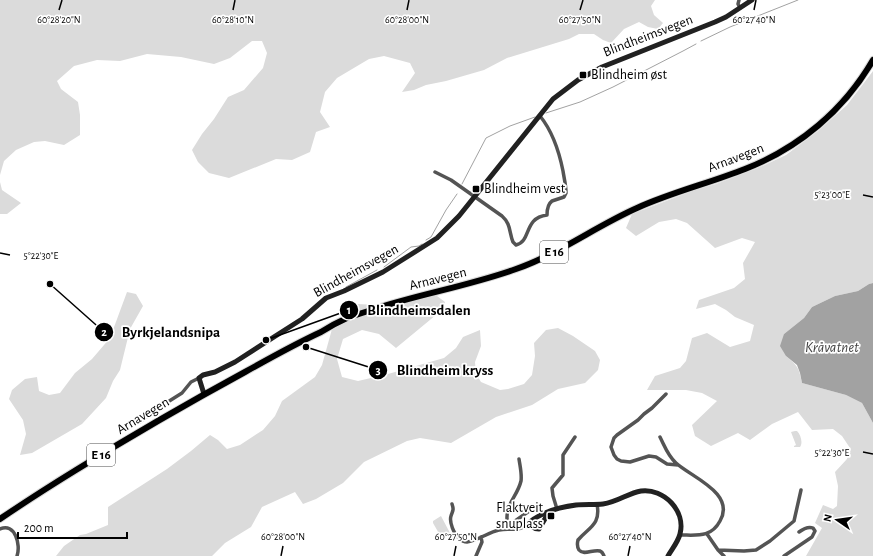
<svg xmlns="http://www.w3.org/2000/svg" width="873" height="556" font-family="'Alegreya Sans',sans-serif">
  <rect width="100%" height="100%" fill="#fff"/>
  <path fill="#dbdbdb" d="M0,0H655L651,6L654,15L663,23L658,29L648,27L639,22L624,29L611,43L603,40L594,34H579L569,39L507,58L484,70L446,81L426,85L414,90L402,92L415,73L410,63L384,56L369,59L337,78L325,92L320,112L330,127L316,132L310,152L292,160L276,159L229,178L209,173L198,162L192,150L202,134L214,119L228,97L244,90L263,68L267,53L262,41H252L230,58L214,64L181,57L147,54L120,61L97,60L74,66L57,81L61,89L78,102L80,115V135L64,145L45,141L34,142L16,150L4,161L0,175Z
    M873,71V283L869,284L858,291L835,296L812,307L804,318L784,334L786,356C798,366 799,368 802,383L846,395L862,403L873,423V556H806L822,528L815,523L823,505L833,509L837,506L838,486L835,472L847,459L850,448L842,436L833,429L812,430L798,412L772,424L750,440L738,433L711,446L695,436L692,425L717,401L702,393L686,390H647L655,376L680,368L686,361L692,338L707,333L730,347L750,341L754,325L735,317L726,310L715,304L696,309L699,300L734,288L745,279L743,263L755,242L742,238L715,248L687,223L676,219L659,222L636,236L626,228L632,214L695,190L716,184L758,168L786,155L818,131L847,105Z
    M0,182L2,190L21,203L7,214H0Z
    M127,292L136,294L143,306L130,329L120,370L113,381L106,398L82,424L32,453L20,455L26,434L23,420L9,399L12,390L25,379L37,377L39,391L49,395L60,393L75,373L92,359L110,338Z
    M426,296H437L445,302L442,310L396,348L379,334L362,330L343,339L337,359L342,377L358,381L388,374L444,358L456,348L463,337L480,330L481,346L475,362L476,374L481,382L500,390L508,389L524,384L532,375L535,356L534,343L546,330L558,328L573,336L595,351L600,360L598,370L585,383L558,389L532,405L496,417L451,443L420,438L407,441L364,462L343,483L316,499L303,504L295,492L262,507L251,527L225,543L212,556H56L64,546L80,535L86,534L108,525V507L167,469L191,451L210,435L218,440L227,449L240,445L263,430L275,416L282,401L315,377L322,365L332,329L346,309L357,304L378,305Z
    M795,431H797C801,435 803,443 800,447H794V446L796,445L791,432Z
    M441,516L450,533L441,537L433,523V521Z"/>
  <path fill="#a2a2a2" d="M873,283V423L862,403L846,395L802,383L800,373L797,365L786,356L780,346L784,334L804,318L812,307L835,296L858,291L869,284Z"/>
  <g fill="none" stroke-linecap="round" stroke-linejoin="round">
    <path stroke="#a2a2a2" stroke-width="1" d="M701,41L730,27L798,0
      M546,113L580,102L613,87L683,51L696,44
      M462,184L486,138L510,126L535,117
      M426,240L431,237L446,210L457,194
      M384,267L411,247L419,246L422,244
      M346,287L377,270"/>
    <defs>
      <path id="highway" d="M0,519C25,502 50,486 76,470C131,436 188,403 245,372C270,358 295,344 321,332C329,327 338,322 347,318C355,315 363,313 371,310C419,294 469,286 516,269C559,254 596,226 637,208C672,192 710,183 745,169C799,148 844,110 873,60"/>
    </defs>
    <use href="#highway" stroke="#dbdbdb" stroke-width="8"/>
    <path stroke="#545454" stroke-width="3.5" d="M739,0L738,4L740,8
      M435,172L451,180L502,216C511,224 509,232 513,242L516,245C532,241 523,218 547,215C547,211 548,204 552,201L564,197L566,193C566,185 564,178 563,171C559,151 553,132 540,116
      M666,394L652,408L644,414L638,420L617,435L614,438L611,447L614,455L617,459L621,461L630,462L649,456L656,457L667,464L678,465
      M140,422L155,410L182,393L191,382L199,378
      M660,437C665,447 668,456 676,463C691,477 736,493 720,521C711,538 697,535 680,535
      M519,459C520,466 522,474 521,481C517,498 503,505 508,526L532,509
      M452,504C454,510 453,510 451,516C449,522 454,534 459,538C461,540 464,542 467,542C477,541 489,532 499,530C513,527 517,534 530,522
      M597,504C601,525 589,527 578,540C577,544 577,547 579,550C584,556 593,549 600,551C603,552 603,554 604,556
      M557,509L553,496L552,488L563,475V455L575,437
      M0,529C15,522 21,545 17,556
      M707,534L718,550L724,556
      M718,550L744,551L756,550L770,541L794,521L801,490
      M476,556L482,542L481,537
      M784,556L812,537L815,531L813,528C808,526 803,529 799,532"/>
    <path stroke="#212121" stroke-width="5" d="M204,394L199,378L203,375L215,372L235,362L302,319L326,298L344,291L383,272L437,238L459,216L553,99L578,80L602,67L715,22L726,17L752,0
      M549,512L539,529C534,529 531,527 530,522C542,512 561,507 576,505C585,504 594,505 603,504C618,502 628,493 641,491C664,488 686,511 680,534C678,542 672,549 668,556"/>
    <use href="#highway" stroke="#000" stroke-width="6"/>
  </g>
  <path fill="none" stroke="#000" stroke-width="1.5" d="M59,10L62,0M233,10L235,0M407,10L409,0M580,10L583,0M754,10L756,0M863,195L873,197M0,253L10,255M863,452L873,454M281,556L283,546M454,556L456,546M628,556L630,546"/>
  <g fill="#000" stroke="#fff" stroke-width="1.5">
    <rect x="579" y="71" width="8" height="8" rx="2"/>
    <rect x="472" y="185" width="8" height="8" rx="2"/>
    <rect x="547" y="512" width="8" height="8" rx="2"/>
  </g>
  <g text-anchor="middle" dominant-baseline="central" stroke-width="3.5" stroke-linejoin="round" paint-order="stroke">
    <g fill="#fff" stroke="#4c4c4c" stroke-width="1">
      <rect x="540" y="241" width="28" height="22" rx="3"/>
      <rect x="87" y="444" width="28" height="22" rx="3"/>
    </g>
    <g font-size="13" font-weight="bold" fill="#000">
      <text x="554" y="252">E 16</text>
      <text x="101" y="455">E 16</text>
    </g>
    <g font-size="14" fill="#000" stroke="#fff">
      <text transform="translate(648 36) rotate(-21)">Blindheimsvegen</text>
      <text transform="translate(736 158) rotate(-21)">Arnavegen</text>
      <text transform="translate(356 271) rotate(-29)">Blindheimsvegen</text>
      <text transform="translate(438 279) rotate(-14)">Arnavegen</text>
      <text transform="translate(143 416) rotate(-31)">Arnavegen</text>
    </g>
    <g font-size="14" fill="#000" stroke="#fff" text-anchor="start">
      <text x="591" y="75">Blindheim øst</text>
      <text x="484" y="189">Blindheim vest</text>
      <text x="543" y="508" text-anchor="end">Flaktveit<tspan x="543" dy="16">snuplass</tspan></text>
    </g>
    <g font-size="15" font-style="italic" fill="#434343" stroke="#fff">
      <text x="832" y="347">Kråvatnet</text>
    </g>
  </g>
  <g font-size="10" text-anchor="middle" fill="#000" stroke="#fff" stroke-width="3.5" stroke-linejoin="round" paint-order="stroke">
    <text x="59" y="23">60°28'20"N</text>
    <text x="233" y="23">60°28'10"N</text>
    <text x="407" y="23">60°28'00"N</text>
    <text x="580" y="23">60°27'50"N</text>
    <text x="754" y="23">60°27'40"N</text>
    <text x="832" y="198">5°23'00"E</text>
    <text x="41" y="259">5°22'30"E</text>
    <text x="832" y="456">5°22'30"E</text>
    <text x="283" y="540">60°28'00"N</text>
    <text x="456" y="540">60°27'50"N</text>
    <text x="630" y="540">60°27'40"N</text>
  </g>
  <path fill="none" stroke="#000" stroke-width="1.5" d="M266 340L349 310M50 284L104 332M306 347L378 370"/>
  <g fill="#000" stroke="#fff" stroke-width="1.5">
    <circle cx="266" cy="340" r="4"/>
    <circle cx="50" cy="284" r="4"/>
    <circle cx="306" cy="347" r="4"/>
    <circle cx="349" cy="310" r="10"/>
    <circle cx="104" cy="332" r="10"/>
    <circle cx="378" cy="370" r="10"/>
  </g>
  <g font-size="12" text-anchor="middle" font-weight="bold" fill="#fff">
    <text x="349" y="314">1</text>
    <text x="104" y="336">2</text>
    <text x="378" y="374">3</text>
  </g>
  <g font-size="15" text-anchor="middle" font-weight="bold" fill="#000" stroke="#fff" stroke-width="3.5" stroke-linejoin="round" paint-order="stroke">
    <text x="419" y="315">Blindheimsdalen</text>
    <text x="171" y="337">Byrkjelandsnipa</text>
    <text x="445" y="375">Blindheim kryss</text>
  </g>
  <g transform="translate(837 520) rotate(283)" stroke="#ffffff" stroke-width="3" paint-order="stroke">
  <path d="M0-3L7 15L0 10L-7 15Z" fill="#000000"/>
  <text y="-6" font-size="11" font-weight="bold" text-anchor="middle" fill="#000000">N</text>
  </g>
  <path d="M18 532v6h109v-6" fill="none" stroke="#000000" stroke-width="2"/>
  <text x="24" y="532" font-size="12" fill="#000000" stroke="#ffffff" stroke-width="3" paint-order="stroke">200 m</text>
</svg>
